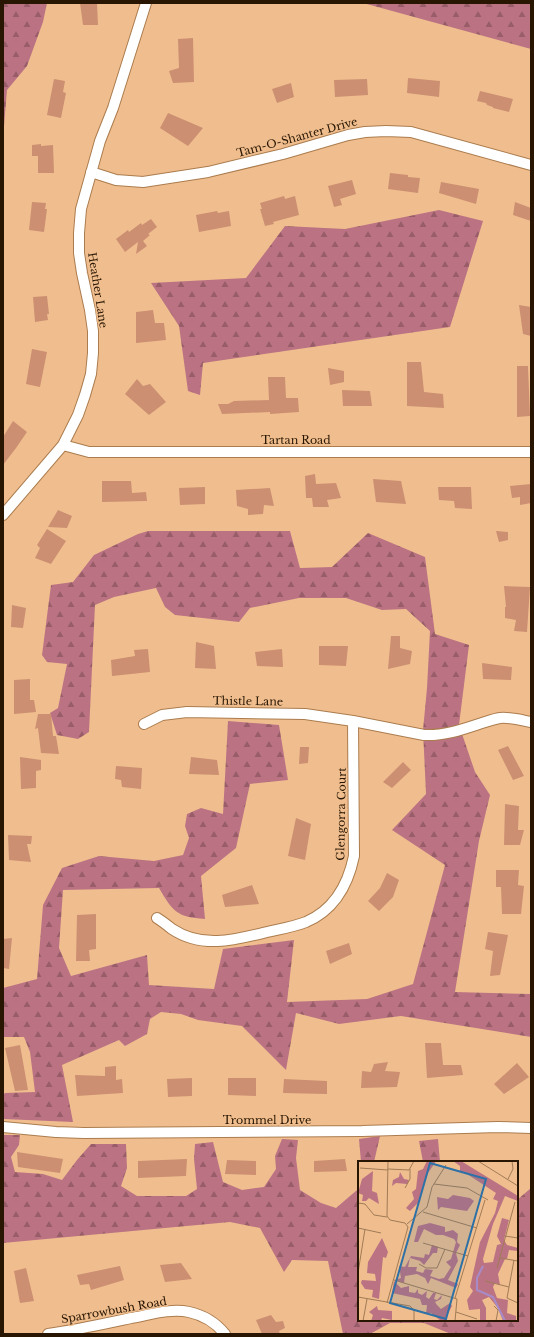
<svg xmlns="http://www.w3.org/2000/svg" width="534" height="1337" font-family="'Libre Baskerville',serif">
  <defs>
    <pattern id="forest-firs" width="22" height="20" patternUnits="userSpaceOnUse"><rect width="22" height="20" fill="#bb7383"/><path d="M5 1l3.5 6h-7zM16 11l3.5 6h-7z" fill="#985d69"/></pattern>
  </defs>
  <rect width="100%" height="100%" fill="#f0be8e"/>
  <path fill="url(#forest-firs)" d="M3,3H47L43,22L27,66L7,90L3,138Z
    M363,3H531V49Z
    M439,210L483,221L450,327L203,363L200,395L188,391L179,326L151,283L246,278L285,226L345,229Z
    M148,531H290L300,568L332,567L368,533L425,557L435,634L469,645L459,725L475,772L490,795L479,841L455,992L531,994V1037L401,1016L339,1024L296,1013L286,1070L242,1026L198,1020L181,1014L161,1012L150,1019L147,1034L125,1046L119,1040L62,1065L73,1122L3,1119V1095L5,1093L35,1092L30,1052L24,1037H3V988L37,979L43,905L62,868L99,856L154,861L183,855L189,838L185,826L187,814L201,808L223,814L228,721L279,725L288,780L250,784L236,848L201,876L205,919C177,917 173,912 159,888L63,890L59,948L71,976L147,955L149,985L214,989L223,949L294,940L287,1002L367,999L413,984L445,865L392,830L426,794L423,730L427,688L430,631L406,609L382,610L346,598H299L250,608L239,622L175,615L165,607L156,588L114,597L95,605L89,732L78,739L57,735L50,713L58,708L67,664L47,662L42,655L51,585L73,582L94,555L138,534Z
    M3,1135H20L19,1145L11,1157L15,1172L43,1174L62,1180L77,1160L91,1144H126L127,1168L121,1186L137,1196H186L197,1189L194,1159L195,1144L213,1142L223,1182L242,1190L264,1187L276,1169L275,1156L282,1139L298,1140L296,1158L300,1190L321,1203L336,1208L357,1190L359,1185V1320H517V1200L531,1188V1315L530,1317L531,1319V1334H451L424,1323H390L370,1334H343L328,1261L292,1260L284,1272L260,1228L230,1222L3,1243Z
    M380,1136L374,1162H361L359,1139Z
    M438,1139L440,1162H423L419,1141Z"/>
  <path fill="#cc8f72" d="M80,3H97L98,25H83Z
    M193,38L194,82L173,83L169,71L179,68L178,39Z
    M408,78L440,81L439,97L407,93Z
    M54,79L65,81L63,92L66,93L61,118L47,115Z
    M367,79L368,95L335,97L334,80Z
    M291,83L294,97L277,103L272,89Z
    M480,91L513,99L509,112L493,108V107L487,105L486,103L477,101Z
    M168,113L203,128L188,146L160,128Z
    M41,144V146L53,145L54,173H38V156H32V145Z
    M390,173L408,175V177L420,178L418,193L388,189Z
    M352,180L356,194L340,199L342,205L334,207L328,186Z
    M441,182L479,189L476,204L439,193Z
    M284,196L285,199L295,196L299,215L273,222L274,224L265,226L260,209H262L260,203Z
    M32,202L46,203L45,209H47L44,232L29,230Z
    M515,202L531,208V221L513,215Z
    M217,211L218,213L229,211L231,226L199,232L196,215Z
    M151,219L157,227L148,234L150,235L143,241L147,246L136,254L138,242L125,252L116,239L128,230L129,232L141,223L142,225Z
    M47,296L49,314H47L48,320L35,322L33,297Z
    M519,305L531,307V336L523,334Z
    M153,310L155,323H164L166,340L136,343V312Z
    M32,349L47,352L40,387L26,384Z
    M407,362H421L424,392L443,394L444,408L407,406Z
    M517,366H528L530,416L517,417Z
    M328,368L344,371V382L330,385Z
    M268,377H285L286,398H298L299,412L270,414V412L222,414L218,404H228L234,401L269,400Z
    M137,379L143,386L150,384L166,402L149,415L125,394Z
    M342,390L370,391L372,406H343Z
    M13,421L27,432L16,448L3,465V437Z
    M315,474L316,484L336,483L341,498L327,500L329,507H313L312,498H306L305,476Z
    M373,479L401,481L406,504L376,502Z
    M102,481H131L132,493L146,492L147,501L102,502Z
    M531,484V503L520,505V497L512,498L510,486Z
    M205,487V504L180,505L179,488Z
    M438,487H471L472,509L455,508L454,501L439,500Z
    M270,488L274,506L264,505L263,514L248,515V509L237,506L236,490Z
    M58,510L72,516L67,528L48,527Z
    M47,529L66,541L51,564L35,558L40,548L37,545Z
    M496,531L508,532V540L499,542Z
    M504,586L530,587L527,632L514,631L516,620L505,618V607H506Z
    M12,605L26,608L23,628L11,627Z
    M391,636H400V648L412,651L410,664L388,669Z
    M196,642L214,646L216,669L195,668Z
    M319,646H348L346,666L319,665Z
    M148,649L150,672L112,676L111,660L135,656L134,650Z
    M282,649L283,667L257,666L255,652Z
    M482,663L512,667L511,680L483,679Z
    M30,679V700H34L36,712L14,714V680Z
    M38,714H51L53,736H56L59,754L41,753L38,728L35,729Z
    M508,746L524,776L513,780L498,750Z
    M300,747H309L308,763L299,764Z
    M20,757L41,760V770L36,771V788L21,789Z
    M191,757L217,760L219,775L189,774Z
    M403,762L411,770L392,788L383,782Z
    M116,766L142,768L141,789L122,787L121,780L115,779Z
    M505,804L519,806L518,830H524L520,845H504Z
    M296,818L311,824L305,860L288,856Z
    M8,835L32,836L31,844H27L31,862L9,860Z
    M496,870H519L518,885L524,886L521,914H502L501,887H496Z
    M387,873L399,880L393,897L379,911L368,901L380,888Z
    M252,885L259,904L225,907L222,895Z
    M96,914V949L89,950L90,961H76L77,915Z
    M488,932L508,935L500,975L490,976L493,951L485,949Z
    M12,938L9,969L3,968V939Z
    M349,943L352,954L330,964L326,951Z
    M425,1043H441L443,1065H461L463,1075L427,1078Z
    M20,1045L28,1090L15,1091L5,1048Z
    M388,1062L385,1071L400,1072L397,1087L361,1088L362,1071L371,1072L374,1064Z
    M517,1063L529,1077L504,1094L494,1084Z
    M116,1066V1080L122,1079L123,1093L77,1096L75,1075L105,1076V1067Z
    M192,1078V1096L168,1097L167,1079Z
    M228,1078H256V1096L228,1095Z
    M284,1079L327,1081V1094L283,1093Z
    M17,1152L63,1159L60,1173L18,1167Z
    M187,1159L186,1176L138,1178V1161Z
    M345,1159L347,1171L314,1172V1161Z
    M227,1160L256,1161V1175L225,1174Z
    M181,1263L192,1279L165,1282L160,1265Z
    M120,1266L124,1280L91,1290L89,1284L80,1285L77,1275Z
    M26,1268L34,1301L20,1303L14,1271Z
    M271,1315L276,1322L283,1321L285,1328L279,1331L280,1334H262L256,1320Z"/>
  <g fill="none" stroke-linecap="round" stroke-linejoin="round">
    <defs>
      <path id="minor" d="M91,172L116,180L143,182L208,172L283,154L348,135L365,132L386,131L411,132L531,165
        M63,445L89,452H531
        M3,515L63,445L78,415L85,395L91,374L93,353V331L90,310L82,273L79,253V233L81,209L100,141L113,108L146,3
        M144,724L162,715L187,712L305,714L353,721L424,735C443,736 461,730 479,724C486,722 493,719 500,718C511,717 521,720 531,722
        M157,918C162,921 167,925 172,929C202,949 235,940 267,932C280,929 293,927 306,922C334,910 348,885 354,856L353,721
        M3,1127L56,1132L84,1133L362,1131L498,1127L531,1128
        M48,1334C76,1330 103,1324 131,1318C149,1315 170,1308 189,1312C203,1315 216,1323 225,1334"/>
    </defs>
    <use href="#minor" stroke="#ab7c4e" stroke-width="12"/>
    <use href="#minor" stroke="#fff" stroke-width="10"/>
  </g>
  <g text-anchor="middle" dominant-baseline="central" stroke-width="3" stroke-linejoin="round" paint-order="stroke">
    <g font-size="11" fill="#281603" stroke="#f0be8e">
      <text transform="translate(297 137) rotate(-15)">Tam-O-Shanter Drive</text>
      <text transform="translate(98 290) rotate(81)">Heather Lane</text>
      <text x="296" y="440">Tartan Road</text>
      <text transform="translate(248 701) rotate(1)">Thistle Lane</text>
      <text transform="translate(341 814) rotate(-89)">Glengorra Court</text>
      <text x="267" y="1120">Trommel Drive</text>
      <text transform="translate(114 1310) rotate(-10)">Sparrowbush Road</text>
    </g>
  </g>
  <g transform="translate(358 1161)">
    <rect width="160" height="160" fill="#f0be8e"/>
    <path d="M69,0H78L70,12L60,42L52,50L48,47L56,38L54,31L58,28L60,10L65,8ZM95,0H103L160,35V40L147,35L135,63L125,98L126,102L135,101L139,84L143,83L139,75L144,57L151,59L146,79L149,84L160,87V90L151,89L149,98H147L140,113L142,124L137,122L135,126L139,137L150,139L149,152L158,155V160H145L140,147L131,136L124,139L128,147V160H122V148L111,149L109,139L115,130L112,126L122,81L137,52L140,40L135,38L138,32L106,11H102V5ZM15,10L14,30L19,32L21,43L11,37L8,40H4L5,34L0,32L4,18ZM42,11L46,18L51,19L49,23L38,22L34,25L35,19L41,16ZM95,34L112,37L116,40L109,50L83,46L80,49L79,36L90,38ZM72,62L87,66V71L95,69L100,73L99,81L102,84L98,92L100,100L90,119L100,123L98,127L73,117L70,123L67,117L59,113L47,115L46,122L37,119L43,117L41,105L47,106L53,95L66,97L67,93L71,94L74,84L80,86L79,92H75L66,104L62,100L52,97L50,106H59L58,110L65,112L67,108L75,109L72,115L81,118L86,117L93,106L88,101L93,98L98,81L96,78L85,74H78L66,68L60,81H56L60,65ZM24,77L30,91L28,97L25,96L21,138L14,136L15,129L7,128L3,122L4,119L18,120L17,113L9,112L10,101ZM36,120L43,127L51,125V131L57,132L60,128V132L64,134L69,130L68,136L71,138L75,132H78L76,138L79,139L84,134L83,138L77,141L79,144L83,148L92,142L94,145L88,156L89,160H83L73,152L68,153L69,144H64L62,138L34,132ZM19,145L20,149L34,150V159L24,157L23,160H13L15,154L11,151Z" fill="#bb7383"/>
    <path fill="none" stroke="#a78bc8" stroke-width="2" d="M125,105L119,117V129L135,136L147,160"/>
    <path fill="none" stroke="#a07b56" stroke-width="1" d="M120,0L160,25M2,7L30,9M30,8L51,9L56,0M150,18L155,8L154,0M76,23L109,27L130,39M47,27L52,18V8M0,42L7,43L16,54L29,56M65,51L119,67M49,63L69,46L74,26L88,4M0,67L23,72M147,75L160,77M65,82L110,95M142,97L160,100M156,99L149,137L160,142M61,103L68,107H79L87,88M139,107L157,41M0,112L7,68M36,119L99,138L97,160M127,120L151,126M0,136L52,145L56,149V160M97,137L127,39M29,142L50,66L47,62L32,59L29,55L30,0M136,145L140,149L138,160M98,151L119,158M5,160L9,138"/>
    <path fill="#2d71a6" fill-opacity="0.15" stroke="#2d71a6" stroke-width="2" d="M72,2L128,18L88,158L32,142Z"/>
    <rect width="160" height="160" fill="none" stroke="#281603" stroke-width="2"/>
  </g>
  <rect width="534" height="1337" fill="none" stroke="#281603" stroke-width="8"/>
</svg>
